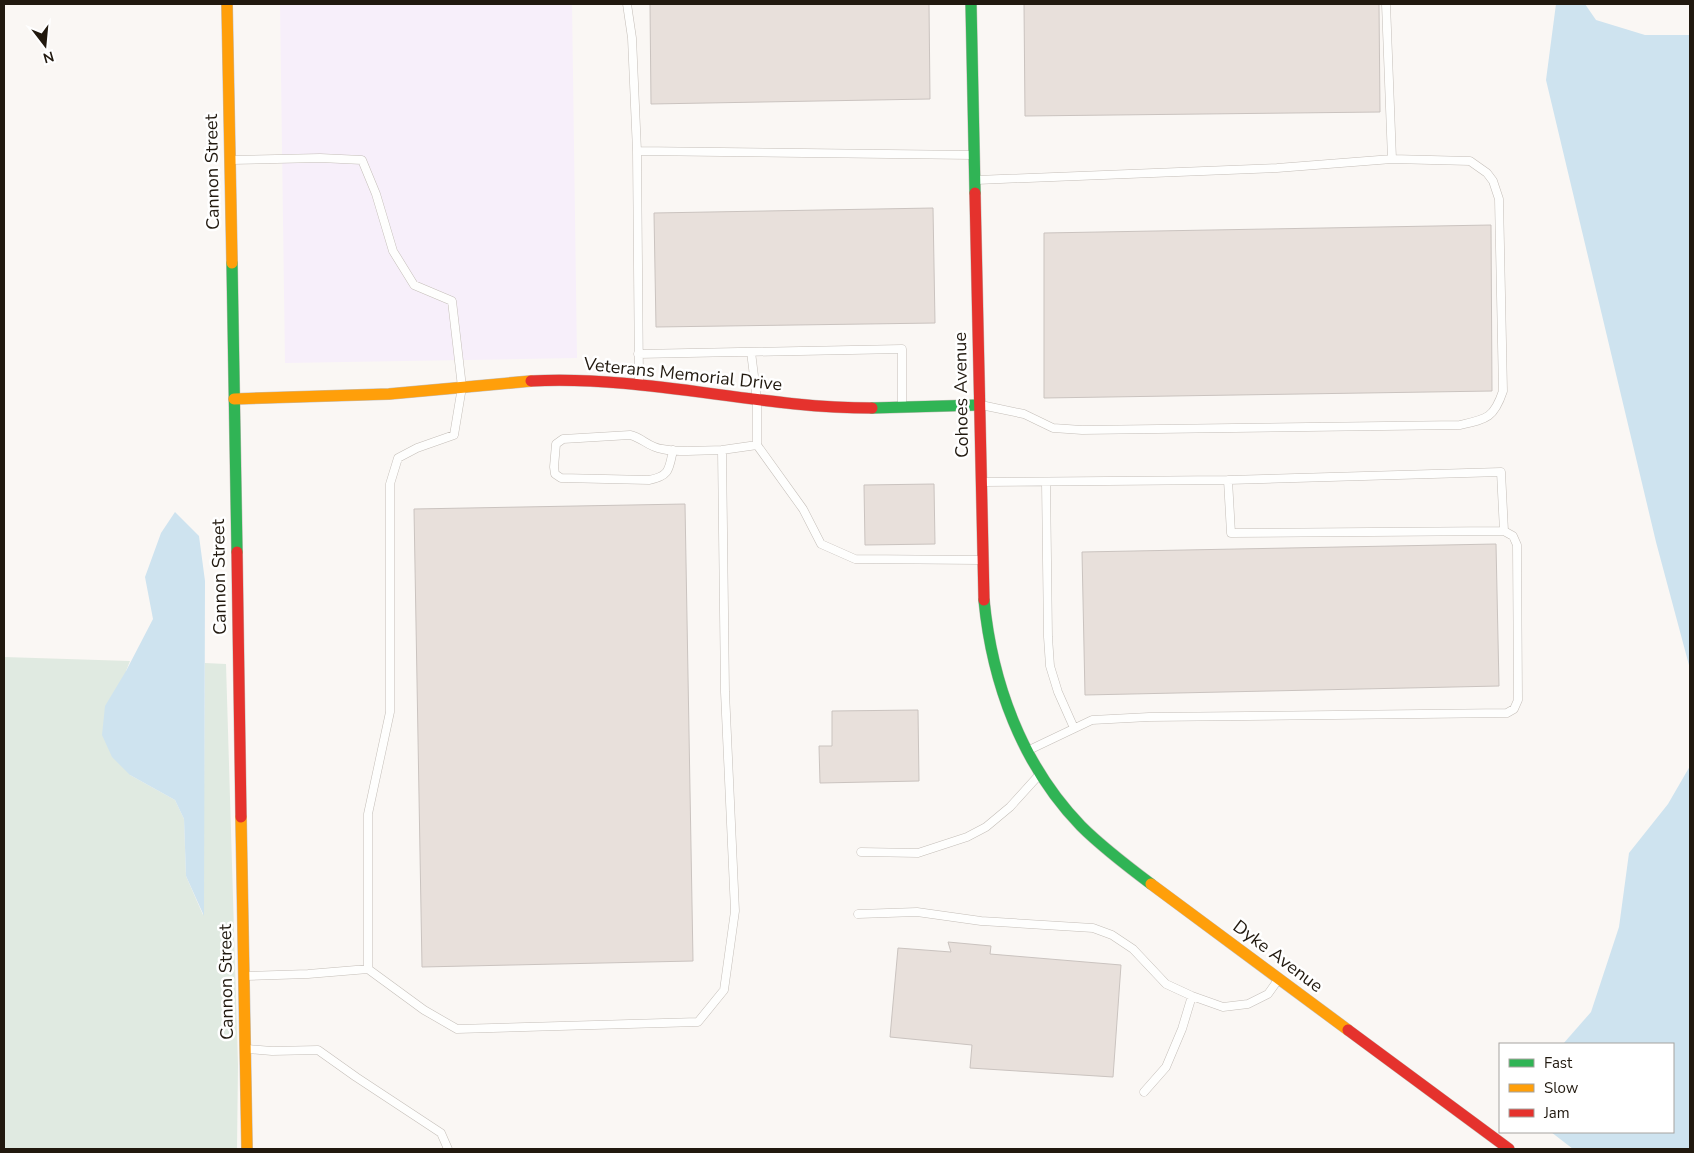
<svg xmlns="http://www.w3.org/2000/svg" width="1694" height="1153" font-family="'Nunito Sans',sans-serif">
  <rect width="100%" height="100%" fill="#faf7f4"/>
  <path fill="#f7effa" d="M280,4H572L577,358L285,363Z"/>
  <path fill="#e0eae1" d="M4,657L130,661L126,671L130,775L175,800L184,819L186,876L203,915L205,663L226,664L238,1065L237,1149H4Z"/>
  <path fill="#cee3ef" d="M1556,4H1585L1596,20L1645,35H1690V669L1656,542L1546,80Z
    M175,512L199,536L205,581L204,916L186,876L184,819L175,800L130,775L112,757L102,735L105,706L126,671L153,619L145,577L161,533Z
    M1690,766V1149H1573L1551,1132H1673V1044H1563L1591,1012L1619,927L1629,853L1668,804Z"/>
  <path fill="#e8e0db" stroke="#cac3bf" d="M650,4H929L930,99L651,104Z
    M1024,4H1379L1380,112L1025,116Z
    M933,208L935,323L656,327L654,213Z
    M1491,225L1492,391L1044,398V233Z
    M934,484L935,544L865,545L864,485Z
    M685,504L693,961L422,967L414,509Z
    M1496,544L1499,686L1085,695L1082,552Z
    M918,710L919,781L820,783L819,746H832V711Z
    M948,942L991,946L990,954L1121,965L1113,1077L970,1068L972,1045L890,1037L898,948L951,952Z"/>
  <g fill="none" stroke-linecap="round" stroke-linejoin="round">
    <defs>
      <path id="lane" d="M627,4L632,38L637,151L639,381
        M637,151L973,155
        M232,160L320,158L362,160L376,194L393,251L414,285L452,301L462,387L454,435L417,448L398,458L390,484V712L368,814V969L308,974L245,976
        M977,180L1277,168L1392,159
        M638,354L902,349V405
        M981,405L1024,414L1053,428L1082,430L1460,425C1487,419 1494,418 1503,391L1499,199L1493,181L1487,173L1470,161L1392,159L1386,4
        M757,445L803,509L821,544L855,559L980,560
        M673,450C669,469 670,476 649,480L561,478L555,474L554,467L556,444L563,439L630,435C643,438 648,447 662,449C681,453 703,450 722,450
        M1228,480L1501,472L1504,531
        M983,482L1228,480L1231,533L1504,531L1513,536L1517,545L1518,700L1514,709L1507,713L1149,717L1092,720L1029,750
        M1046,482L1048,637L1050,666L1058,692L1074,728
        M861,852L918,853L967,837L986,827L1010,807L1039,775
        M858,914L917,912L981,921L1093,928L1112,935L1133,949L1166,984L1192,996L1223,1007L1248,1004L1268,994L1278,980
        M368,969L424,1010L457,1029L698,1022L724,990L735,911L725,692L722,450L757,445V400L751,352
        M248,1049L272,1051L318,1050L356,1077L441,1133L448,1149
        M1144,1092L1166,1067L1182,1029L1192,996"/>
      <path id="fast" d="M971,4L975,193
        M232,263L237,552
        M872,408L979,405
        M984,600C992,683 1022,765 1081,826C1102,847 1127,866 1151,884"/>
      <path id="slow" d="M227,4L232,263
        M234,399L389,394L531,381
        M241,817L247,1149
        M1151,884L1348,1030"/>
      <path id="jam" d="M975,193L984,600
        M531,381C646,375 757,408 872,408
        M237,552L241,817
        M1348,1030L1509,1149"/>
    </defs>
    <use href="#lane" stroke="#c4beb8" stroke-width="9"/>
    <use href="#fast" stroke="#c4beb8" stroke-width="12"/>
    <use href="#slow" stroke="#c4beb8" stroke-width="12"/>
    <use href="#jam" stroke="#c4beb8" stroke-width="12"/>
    <use href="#lane" stroke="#fefefd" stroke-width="8"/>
    <use href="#fast" stroke="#30b455" stroke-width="11"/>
    <use href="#slow" stroke="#ff9f0a" stroke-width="11"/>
    <use href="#jam" stroke="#e5322d" stroke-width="11"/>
  </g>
  <g text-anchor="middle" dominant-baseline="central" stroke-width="5" stroke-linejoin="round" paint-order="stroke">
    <g font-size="18" fill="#21190f" stroke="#fff">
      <text transform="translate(212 172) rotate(-91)">Cannon Street</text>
      <text transform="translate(683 374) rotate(6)">Veterans Memorial Drive</text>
      <text transform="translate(961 395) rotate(-91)">Cohoes Avenue</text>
      <text transform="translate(219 577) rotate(-91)">Cannon Street</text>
      <text transform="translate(1278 956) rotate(37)">Dyke Avenue</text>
      <text transform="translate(226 982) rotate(-91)">Cannon Street</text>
    </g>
  </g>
  <rect width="1694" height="1153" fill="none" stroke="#21190f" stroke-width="10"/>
  <rect x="1499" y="1043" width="175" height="90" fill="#ffffff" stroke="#a6a39f"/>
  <rect x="1509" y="1059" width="25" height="8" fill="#30b455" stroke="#a6a39f"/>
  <text x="1544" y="1068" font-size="15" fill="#21190f">Fast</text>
  <rect x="1509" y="1084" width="25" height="8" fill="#ff9f0a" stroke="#a6a39f"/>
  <text x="1544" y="1093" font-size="15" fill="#21190f">Slow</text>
  <rect x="1509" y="1109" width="25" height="8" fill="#e5322d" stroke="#a6a39f"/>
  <text x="1544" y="1118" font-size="15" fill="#21190f">Jam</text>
  <g transform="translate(45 45) rotate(164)" stroke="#ffffff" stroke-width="4" paint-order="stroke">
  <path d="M0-4L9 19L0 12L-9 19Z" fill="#21190f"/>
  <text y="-8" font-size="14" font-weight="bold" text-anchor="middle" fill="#21190f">N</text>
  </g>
</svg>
